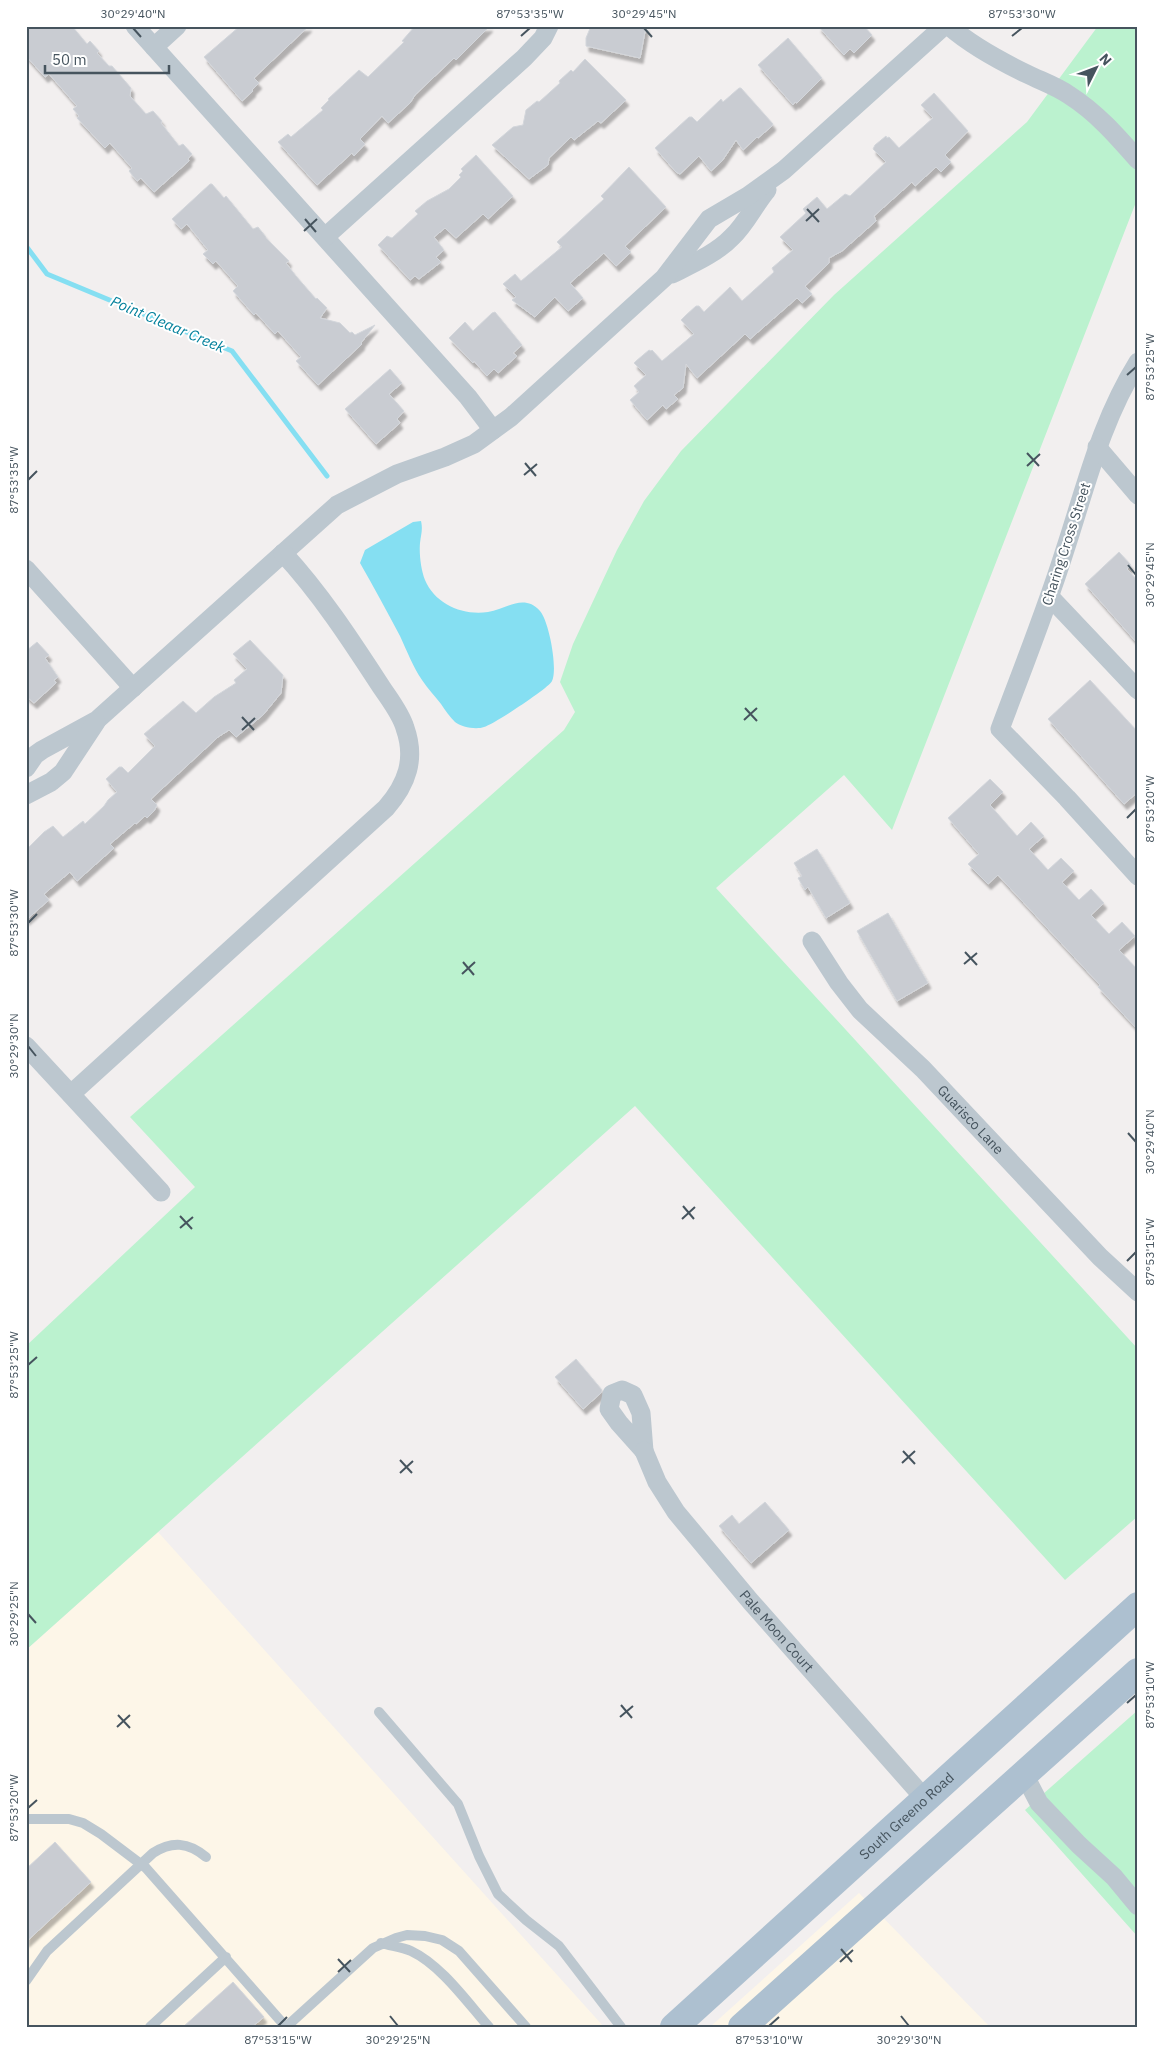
<svg xmlns="http://www.w3.org/2000/svg" width="1164" height="2053" font-family="'IBM Plex Sans',sans-serif">
  <defs>
    <filter id="shadow"><feDropShadow dx="3" dy="5.5" stdDeviation="1" flood-color="#0004"/></filter>
  </defs>
  <rect width="100%" height="100%" fill="#f2efef"/>
  <path fill="#fdf6e8" d="M158,1532L604,2027H26V1650Z
    M859,1893L990,2027H710Z"/>
  <path fill="#bbf2cf" d="M1098,26H1138V197L892,830L844,775L716,888L1138,1349V1516L1065,1580L635,1106L26,1650V1346L195,1187L130,1117L564,730L575,712L560,682L573,644L617,550L644,501L681,451L834,295L1027,122Z
    M1138,1710V1937L1025,1810Z"/>
  <path fill="#85dff2" d="M421,521C423,530 421,534 420,543C419,554 421,570 425,580C435,604 463,616 488,612C506,609 524,593 540,611C549,621 558,669 552,681C549,688 494,724 484,727C476,730 461,727 455,722C450,717 445,710 441,704C435,696 428,689 422,680C413,667 407,651 400,636C387,612 374,587 360,563L365,550L413,522Z"/>
  <g fill="none" stroke-linecap="round" stroke-linejoin="round">
    <path stroke="#85dff2" stroke-width="5" d="M26,246L47,274L232,351L327,476"/>
  </g>
  <path fill="#c9ccd2" stroke="#d3d6db" filter="url(#shadow)" d="M26,26H72L87,44L90,41L99,51L97,53L109,66H112L131,88L130,96L146,114L153,111L162,121L161,123L179,146L183,144L192,154L188,159L189,161L154,192L141,178L137,181L129,171L132,168L110,143L105,148L77,118L79,116L73,109L77,106L49,74L45,77L26,56Z
    M240,26H309L254,78L259,83L252,90L253,91L242,101L204,57Z
    M415,26H490L456,60L454,58L415,95L410,103L388,123L382,116L360,139L365,144L354,156L352,153L317,185L278,142L288,134L291,137L323,110L321,108L329,100L328,99L359,70L368,77L404,42L402,41Z
    M591,26H646L640,58L586,46V38Z
    M818,26H864L872,35L854,53L850,49L844,55Z
    M788,38L822,78L797,103L795,102L793,105L758,65Z
    M585,59L626,100L601,123L598,121L574,140L571,137L549,158L548,165L529,179L492,145L513,127L523,125L526,110L537,101L539,102L560,83L559,81L571,70L573,72Z
    M739,88H741L773,124L772,126L758,138L757,137L743,150L736,140L722,161L711,171L699,156L680,174L676,172L655,148L689,117H692L697,122L721,99L723,102Z
    M934,93L968,131L945,155L951,162L941,172L936,167L915,186L912,182L874,216L876,221L842,251L829,258V263L805,286L812,294L802,303L797,298L750,339L745,334L697,378L686,364L683,388L674,395L678,399L666,409L663,405L647,420L630,400L639,392L634,386L646,375L634,363L636,361L649,350L651,351L652,350L662,361L694,334L681,320L686,315L696,306H699L704,312L730,287L742,301L774,272L772,268L793,250L780,237L806,213L803,209L817,197L827,209L845,194L850,196L886,162L873,149L875,145L886,136L887,138L889,137L899,148L933,118L921,105Z
    M476,155L513,196L488,219L483,214L456,238L445,228L434,237L444,250L436,257L441,262L419,279L415,276L410,280L378,245L387,236L392,238L418,214L415,211L427,201L449,189L461,177L459,175L463,171L461,169Z
    M629,167L666,207L625,246L631,252L616,266L604,253L570,283L583,298L568,311L555,297L535,317L512,300L516,297L503,284L515,274L521,281L562,247L557,242L604,199L601,196Z
    M210,184H212L224,198L226,196L253,229L258,227L266,237V238L289,261L286,263L296,276L316,299L317,298L327,308L320,318L340,323L350,333L352,332L355,335L375,325L361,343L362,344L318,385L296,361L301,357L278,331L275,334L256,313L254,315L233,291L238,286L216,261L213,264L203,254L208,250L187,224L181,229L172,219Z
    M495,312L522,345L513,353L517,356L498,373L494,369L487,376L474,361L473,363L449,338L465,322L473,331L492,313Z
    M390,369L402,383L389,394L404,411L397,419L400,423L376,444L345,409Z
    M1119,552L1131,565L1127,569L1138,581V644L1085,584Z
    M250,640L283,675L281,693L263,715L236,737L229,730L218,737L151,799L157,805L154,811L147,818L145,816L136,824L135,823L110,844L114,848L77,881L70,872L44,894L49,900L26,920V850L44,832L53,826L63,837L83,821L85,824L104,806L108,800L117,792L106,779L119,767H122L128,773L155,746L144,734L183,701L196,713L214,697L236,683L234,680L247,669L233,654Z
    M37,642L49,655L45,658L58,677L54,680L56,683L34,703L26,696V651Z
    M1090,680L1138,732V792L1124,804L1048,719Z
    M990,779L1003,792L990,805L1017,836L1031,822L1044,836L1029,849L1048,870L1061,858L1074,871L1062,882L1079,900L1091,889L1104,903L1091,915L1109,934L1122,922L1135,936L1119,950L1138,970V1030L1098,987L1100,985L998,875L988,884L968,864L979,854L948,818Z
    M817,849L850,903L826,918L808,887L805,890L798,878L802,876L794,863Z
    M888,913L928,983L897,1001L857,931Z
    M576,1359L602,1390L601,1393L583,1409L555,1377Z
    M765,1502L789,1530L751,1563L719,1526L732,1515L739,1524Z
    M55,1842L91,1882L26,1942V1869Z
    M233,1982L264,2017L252,2027H183Z"/>
  <g fill="none" stroke-linecap="round" stroke-linejoin="round">
    <path stroke="#bcc7cf" stroke-width="10" d="M379,1712L458,1804L479,1856L498,1894L526,1920L559,1946L621,2027
      M26,1819H69L83,1823L101,1834L146,1868L286,2027
      M381,1943C391,1946 402,1947 411,1951C441,1965 467,2002 489,2027
      M26,1981L47,1951L153,1853C172,1841 188,1842 206,1857
      M150,2027L226,1957
      M286,2027L373,1948L396,1938L407,1935L425,1936L442,1940L459,1951L526,2027"/>
    <g stroke="#bcc7cf" stroke-width="19">
      <path d="M135,26L468,397L493,430"/>
      <path d="M949,26C972,46 1000,61 1027,74C1041,81 1056,86 1069,95C1096,112 1117,136 1138,160"/>
      <path d="M154,47L177,26"/>
      <path d="M325,237L524,58L543,38L549,26"/>
      <path d="M672,274C692,264 717,253 732,237C746,224 755,204 767,190"/>
      <path d="M1138,362C1100,423 1086,487 1064,553C1045,613 1022,670 1000,729L1067,798L1138,876"/>
      <path d="M1097,447L1138,495"/>
      <path d="M26,569L133,688"/>
      <path d="M1050,597L1138,690"/>
      <path d="M26,768L35,755L42,750L97,720L337,505L397,474L445,457L474,444L511,417L664,278L709,219L748,196L784,170L944,26"/>
      <path d="M26,795L51,782L63,772L96,722"/>
      <path id="s1" d="M812,941L839,983L860,1010L923,1069L1100,1257L1138,1292"/>
      <path d="M26,1046L161,1192"/>
      <path d="M71,1094L386,808C407,784 416,759 405,728C401,714 390,700 382,688C352,642 321,594 283,553"/>
      <path d="M622,1390L633,1395L641,1413L644,1451L619,1423L609,1409L612,1394Z"/>
      <path id="s2" d="M644,1451L657,1482L676,1512L751,1602L925,1799"/>
      <path d="M1024,1774L1039,1803L1079,1845L1114,1877L1138,1906"/>
    </g>
    <g stroke="#adc0d0" stroke-width="28">
      <path id="s3" d="M674,2027L1138,1606"/>
      <path d="M742,2027L1138,1672"/>
    </g>
  </g>
  <path fill="none" stroke="#46545e" stroke-width="2" d="M133,28L141,37M644,28L652,37M521,36L530,28M1012,36L1022,28M807,209L819,222M305,219L316,232M806,221L819,209M304,231L317,219M1127,375L1136,367M1027,453L1039,466M525,463L536,476M1027,466L1040,454M524,475L537,464M28,480L37,471M1128,565L1136,575M745,708L757,721M242,717L254,730M744,720L757,708M242,730L255,718M1127,818L1136,809M28,923L37,914M965,952L977,965M463,962L474,975M964,964L977,953M462,974L475,962M28,1046L36,1056M1128,1133L1136,1142M683,1206L694,1219M180,1216L192,1229M682,1219L695,1207M180,1228L193,1217M1127,1261L1136,1252M28,1365L37,1357M903,1451L915,1464M400,1460L412,1473M902,1463L915,1451M400,1473L413,1461M28,1614L36,1623M1127,1703L1136,1695M621,1705L632,1718M118,1715L130,1728M620,1717L633,1706M117,1727L130,1715M28,1808L37,1800M841,1949L852,1962M338,1959L350,1972M840,1962L853,1950M338,1972L351,1960M390,2016L398,2026M901,2016L909,2026M278,2026L287,2017M769,2026L779,2017"/>
  <g text-anchor="middle" dominant-baseline="central" stroke-width="4" stroke-linejoin="round" paint-order="stroke">
    <g font-size="14" fill="#46545e" stroke="#fff">
      <text transform="translate(1066 544) rotate(-72)">Charing Cross Street</text>
      <text stroke="none"><textPath href="#s1" startOffset="240">Guarisco Lane</textPath></text>
      <text stroke="none"><textPath href="#s2" startOffset="225">Pale Moon Court</textPath></text>
      <text stroke="none"><textPath href="#s3" startOffset="314">South Greeno Road</textPath></text>
    </g>
    <g font-size="15" font-style="italic" fill="#04819c" stroke="#fff">
      <text transform="translate(168 324) rotate(23)">Point Cleaar Creek</text>
    </g>
  </g>
  <rect width="1164" height="2053" fill="none" stroke="#ffffff" stroke-width="55"/>
  <g transform="translate(1096 68) rotate(48)" stroke="#ffffff" stroke-width="4" paint-order="stroke">
  <path d="M0-4L9 19L0 12L-9 19Z" fill="#46545e"/>
  <text y="-8" font-size="14" font-weight="bold" text-anchor="middle" fill="#46545e">N</text>
  </g>
  <path d="M45 65v8h124v-8" fill="none" stroke="#46545e" stroke-width="2.5"/>
  <text x="52" y="65" font-size="15" fill="#46545e" stroke="#ffffff" stroke-width="4" paint-order="stroke">50 m</text>
  <rect x="28" y="28" width="1108" height="1998" fill="none" stroke="#46545e" stroke-width="2"/>
  <g font-size="12" text-anchor="middle" fill="#46545e">
    <text x="133" y="18">30°29'40"N</text>
    <text x="530" y="18">87°53'35"W</text>
    <text x="644" y="18">30°29'45"N</text>
    <text x="1022" y="18">87°53'30"W</text>
    <text transform="translate(1150 367) rotate(-90)" y="4">87°53'25"W</text>
    <text transform="translate(14 480) rotate(-90)" y="4">87°53'35"W</text>
    <text transform="translate(1150 575) rotate(-90)" y="4">30°29'45"N</text>
    <text transform="translate(1150 809) rotate(-90)" y="4">87°53'20"W</text>
    <text transform="translate(14 923) rotate(-90)" y="4">87°53'30"W</text>
    <text transform="translate(14 1046) rotate(-90)" y="4">30°29'30"N</text>
    <text transform="translate(1150 1142) rotate(-90)" y="4">30°29'40"N</text>
    <text transform="translate(1150 1252) rotate(-90)" y="4">87°53'15"W</text>
    <text transform="translate(14 1365) rotate(-90)" y="4">87°53'25"W</text>
    <text transform="translate(14 1614) rotate(-90)" y="4">30°29'25"N</text>
    <text transform="translate(1150 1695) rotate(-90)" y="4">87°53'10"W</text>
    <text transform="translate(14 1808) rotate(-90)" y="4">87°53'20"W</text>
    <text x="278" y="2044">87°53'15"W</text>
    <text x="398" y="2044">30°29'25"N</text>
    <text x="769" y="2044">87°53'10"W</text>
    <text x="909" y="2044">30°29'30"N</text>
  </g>
</svg>
